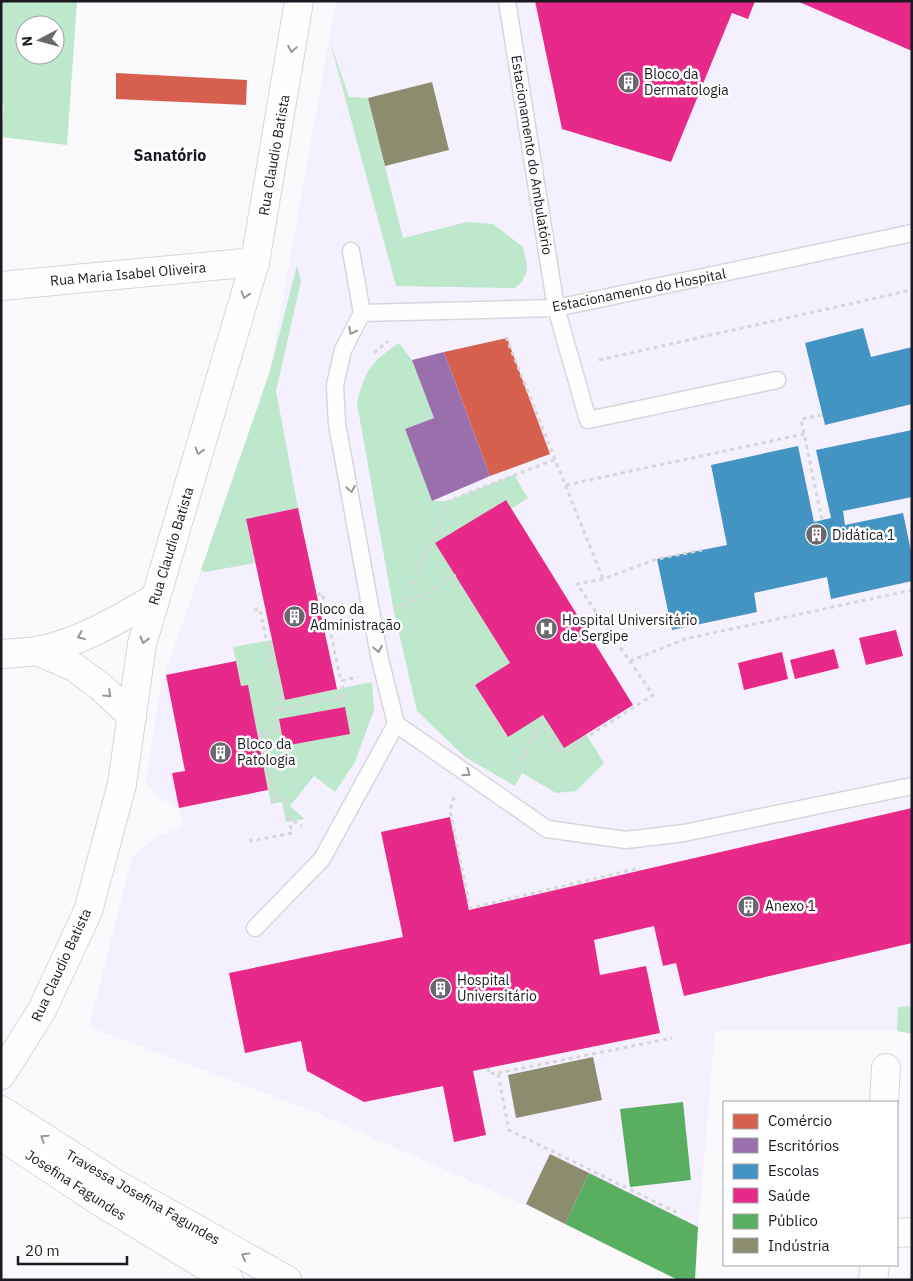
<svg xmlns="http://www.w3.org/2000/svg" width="913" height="1281" font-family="'IBM Plex Sans',sans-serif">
  <rect width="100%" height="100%" fill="#faf9fc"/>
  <path fill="#f4f0fd" d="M336,1H912V1034L897,1031H715L694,1280L315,1112L89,1027L132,857L156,837L183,827L179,808L157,797L146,781L161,685L270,371Z"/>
  <path fill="#bee8cc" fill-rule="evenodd" d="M1,1H77L67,145L1,137L4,105L1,104ZM25,25H55V55H25Z
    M330,42L349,97L368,98L403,238L467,222L493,224L523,247L527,265L526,274L521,283L515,288L396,286Z
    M297,265L301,281L276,391L298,508L246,519L255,563L206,572L201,570L270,371Z
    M399,343L412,360L434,418L405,429L432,501H448L514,475L528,498L511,509L505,500L436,544L510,663L475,685L507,737L543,715L564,748L586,734L604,763L576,791L556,793L522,773L515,786L465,757L417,711L393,607L357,403C366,369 370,363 399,343Z
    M272,640L285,700L372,682L374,710L355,762L335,792L314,776L290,806L305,819L286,822L282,802L271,804L248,685L241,686L233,647Z
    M912,1006V1034L897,1031L898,1007Z"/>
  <path fill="#d6604d" d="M116,73L247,80L246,105L116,99Z
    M507,338L550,454L490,476L444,352Z"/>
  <path fill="#9970ab" d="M444,352L490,476L432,501L405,429L434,418L412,360Z"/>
  <path fill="#4393c3" d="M863,328L871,357L912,347V404L825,425L805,343Z
    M912,430V497L843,511L845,525L903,513L912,556V581L831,599L827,577L754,593L757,612L672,630L657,559L727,545L711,465L798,446L814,522L831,518L816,450Z"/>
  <path fill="#e7298a" d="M535,1H755L748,19L732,13L671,162L562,129Z
    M797,1H912V51Z
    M506,500L633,705L564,748L543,715L508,737L475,685L510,663L435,543Z
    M298,508L337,689L285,700L246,519Z
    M896,630L903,656L866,665L859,638Z
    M834,649L839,668L795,679L790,660Z
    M782,652L788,679L744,690L738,663Z
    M236,661L241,686L248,685L268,790L179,808L172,773L185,771L166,675Z
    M345,707L350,734L284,746L279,719Z
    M912,808V943L684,996L676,963L663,966L654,926L594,940L600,975L646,966L660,1033L473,1071L486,1135L454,1142L443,1086L364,1102L307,1071L301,1041L245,1053L229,973L403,937L381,832L450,817L469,910Z"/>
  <path fill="#5aae61" d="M683,1102L691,1180L630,1187L620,1109Z
    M589,1173L698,1227L695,1280H678L565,1224Z"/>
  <path fill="#8c8c6e" d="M432,82L449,150L385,166L368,98Z
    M593,1057L602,1100L516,1118L508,1075Z
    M550,1154L589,1173L565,1224L526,1204Z"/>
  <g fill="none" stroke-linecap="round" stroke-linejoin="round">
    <defs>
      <path id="service" d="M507,1L556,308L588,420L777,380
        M351,251L362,313L343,350L335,385L337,424L379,655L396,724L547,829L626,840L684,833L912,786
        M362,313L556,308L912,233
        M255,928L322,859L396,724"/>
      <path id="minor" d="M1,286L255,262
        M37,651L74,667L101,687L132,716
        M1,654C13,653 25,653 36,651C78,644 119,619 155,598
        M884,1102L886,1068
        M1,1110L116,1184L287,1280
        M1,1136L99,1201L229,1280
        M897,1233L912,1232
        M873,1280L875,1265"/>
      <path id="secondary" d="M1,1075L42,1010L88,911L122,784L142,644L255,262L299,1"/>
    </defs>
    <use href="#service" stroke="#d8d6dd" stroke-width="19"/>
    <use href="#minor" stroke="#d8d6dd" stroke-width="30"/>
    <use href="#secondary" stroke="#d8d6dd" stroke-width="30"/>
    <path stroke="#d7d7d8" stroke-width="3" stroke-dasharray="4 4" stroke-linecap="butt" d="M506,337L603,579
      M374,353L388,341
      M599,360L912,290
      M822,415L801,419L822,520
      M566,485L804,434
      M317,595L322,593L341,681L358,677
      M404,606L448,501L556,459
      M397,607L404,606L456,575
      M254,610L260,609L280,709
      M630,661L685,639L912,590
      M276,731L281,729
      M262,733L274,799L285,798L289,818L302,826
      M258,734L276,731L272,711L345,696L341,681
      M513,774L541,724L561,754L653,695L577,584L603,579L657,559L702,550
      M454,797L450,811L470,908L640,868
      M250,839L251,841L292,833L289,819
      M488,1068L489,1074L498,1073L509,1130L680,1214
      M498,1073L672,1038"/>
    <use href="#service" stroke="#fefeff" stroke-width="16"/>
    <use href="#minor" stroke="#fefeff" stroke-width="28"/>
    <use href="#secondary" stroke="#fefeff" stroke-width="28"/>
  </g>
  <defs><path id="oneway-chevron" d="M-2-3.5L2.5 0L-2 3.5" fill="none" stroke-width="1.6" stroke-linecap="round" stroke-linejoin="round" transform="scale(1.25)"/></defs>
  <g stroke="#98979c">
    <use href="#oneway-chevron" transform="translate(292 49) rotate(100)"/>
    <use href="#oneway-chevron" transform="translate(245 295) rotate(107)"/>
    <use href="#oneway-chevron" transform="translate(352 331) rotate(117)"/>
    <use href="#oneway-chevron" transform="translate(199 451) rotate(107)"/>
    <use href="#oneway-chevron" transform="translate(351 489) rotate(80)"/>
    <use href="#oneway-chevron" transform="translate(81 636) rotate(158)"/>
    <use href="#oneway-chevron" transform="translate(144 640) rotate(104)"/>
    <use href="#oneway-chevron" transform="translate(378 649) rotate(79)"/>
    <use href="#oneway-chevron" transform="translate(108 694) rotate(43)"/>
    <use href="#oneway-chevron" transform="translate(467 773) rotate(35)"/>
    <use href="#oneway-chevron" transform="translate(44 1138) rotate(-147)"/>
    <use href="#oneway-chevron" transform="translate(245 1256) rotate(-151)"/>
  </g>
  <defs>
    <symbol id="building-disc" viewBox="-11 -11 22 22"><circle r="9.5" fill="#6a676e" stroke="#fff"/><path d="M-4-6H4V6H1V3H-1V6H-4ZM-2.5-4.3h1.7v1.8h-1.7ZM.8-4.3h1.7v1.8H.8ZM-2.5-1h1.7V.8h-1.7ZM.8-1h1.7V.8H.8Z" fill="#fff"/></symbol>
    <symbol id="hospital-disc" viewBox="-11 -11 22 22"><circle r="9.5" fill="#6a676e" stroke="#fff"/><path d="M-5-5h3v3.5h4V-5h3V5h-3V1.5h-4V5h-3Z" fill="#fff"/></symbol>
  </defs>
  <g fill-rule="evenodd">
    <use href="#building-disc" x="616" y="70" width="25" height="25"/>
    <use href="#building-disc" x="804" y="522" width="25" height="25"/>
    <use href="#building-disc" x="282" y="604" width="25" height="25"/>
    <use href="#hospital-disc" x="534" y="616" width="25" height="25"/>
    <use href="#building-disc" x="208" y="740" width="25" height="25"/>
    <use href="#building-disc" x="736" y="894" width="25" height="25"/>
    <use href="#building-disc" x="428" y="976" width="25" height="25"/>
  </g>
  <g text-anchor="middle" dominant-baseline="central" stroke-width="5" stroke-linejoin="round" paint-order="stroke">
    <g font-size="14" fill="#1c1922" stroke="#fff" text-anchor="start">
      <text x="644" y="74">Bloco da<tspan x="644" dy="16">Dermatologia</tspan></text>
      <text x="832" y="535">Didática 1</text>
      <text x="310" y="609">Bloco da<tspan x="310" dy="16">Administração</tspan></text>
      <text x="562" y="620">Hospital Universitário<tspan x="562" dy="16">de Sergipe</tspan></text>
      <text x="237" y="744">Bloco da<tspan x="237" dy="16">Patologia</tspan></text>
      <text x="765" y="906">Anexo 1</text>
      <text x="457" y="980">Hospital<tspan x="457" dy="16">Universitário</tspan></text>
    </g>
    <g font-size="14" fill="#1c1922" stroke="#fff">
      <text transform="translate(274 155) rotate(-80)">Rua Claudio Batista</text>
      <text transform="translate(532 155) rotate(81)">Estacionamento do Ambulatório</text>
      <text transform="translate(128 274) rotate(-5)">Rua Maria Isabel Oliveira</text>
      <text transform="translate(639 290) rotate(-11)">Estacionamento do Hospital</text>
      <text transform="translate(171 546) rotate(-73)">Rua Claudio Batista</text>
      <text transform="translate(61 965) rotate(-65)">Rua Claudio Batista</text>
      <text transform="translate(76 1185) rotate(33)">Josefina Fagundes</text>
      <text transform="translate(143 1197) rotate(30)">Travessa Josefina Fagundes</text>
    </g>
    <g font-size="16" font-weight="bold" fill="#1c1922" stroke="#fff">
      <text x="170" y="155">Sanatório</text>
    </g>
  </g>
  <rect width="913" height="1281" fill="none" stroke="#1c1922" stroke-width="5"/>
  <rect x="723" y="1101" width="175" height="165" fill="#ffffff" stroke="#a4a3a7"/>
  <rect x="733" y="1114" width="25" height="15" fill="#d6604d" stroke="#a4a3a7"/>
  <text x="768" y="1126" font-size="15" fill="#1c1922">Comércio</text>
  <rect x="733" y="1138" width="25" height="15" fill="#9970ab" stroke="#a4a3a7"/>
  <text x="768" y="1151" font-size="15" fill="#1c1922">Escritórios</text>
  <rect x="733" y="1164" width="25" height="15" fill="#4393c3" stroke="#a4a3a7"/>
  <text x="768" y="1176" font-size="15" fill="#1c1922">Escolas</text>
  <rect x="733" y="1188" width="25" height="15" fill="#e7298a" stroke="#a4a3a7"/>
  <text x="768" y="1201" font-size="15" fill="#1c1922">Saúde</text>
  <rect x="733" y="1214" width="25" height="15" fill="#5aae61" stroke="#a4a3a7"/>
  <text x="768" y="1226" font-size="15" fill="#1c1922">Público</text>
  <rect x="733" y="1238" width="25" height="15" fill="#8c8c6e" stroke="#a4a3a7"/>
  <text x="768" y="1251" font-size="15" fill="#1c1922">Indústria</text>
  <g transform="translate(40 40) rotate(264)"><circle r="24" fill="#ffffff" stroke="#a4a3a7"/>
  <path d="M0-4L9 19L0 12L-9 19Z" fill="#6a676e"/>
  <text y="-8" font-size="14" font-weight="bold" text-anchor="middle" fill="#1c1922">N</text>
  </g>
  <path d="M18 1256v8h109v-8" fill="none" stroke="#1c1922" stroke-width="2.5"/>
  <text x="25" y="1256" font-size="15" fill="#1c1922" stroke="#ffffff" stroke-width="4" paint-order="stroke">20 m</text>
</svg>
